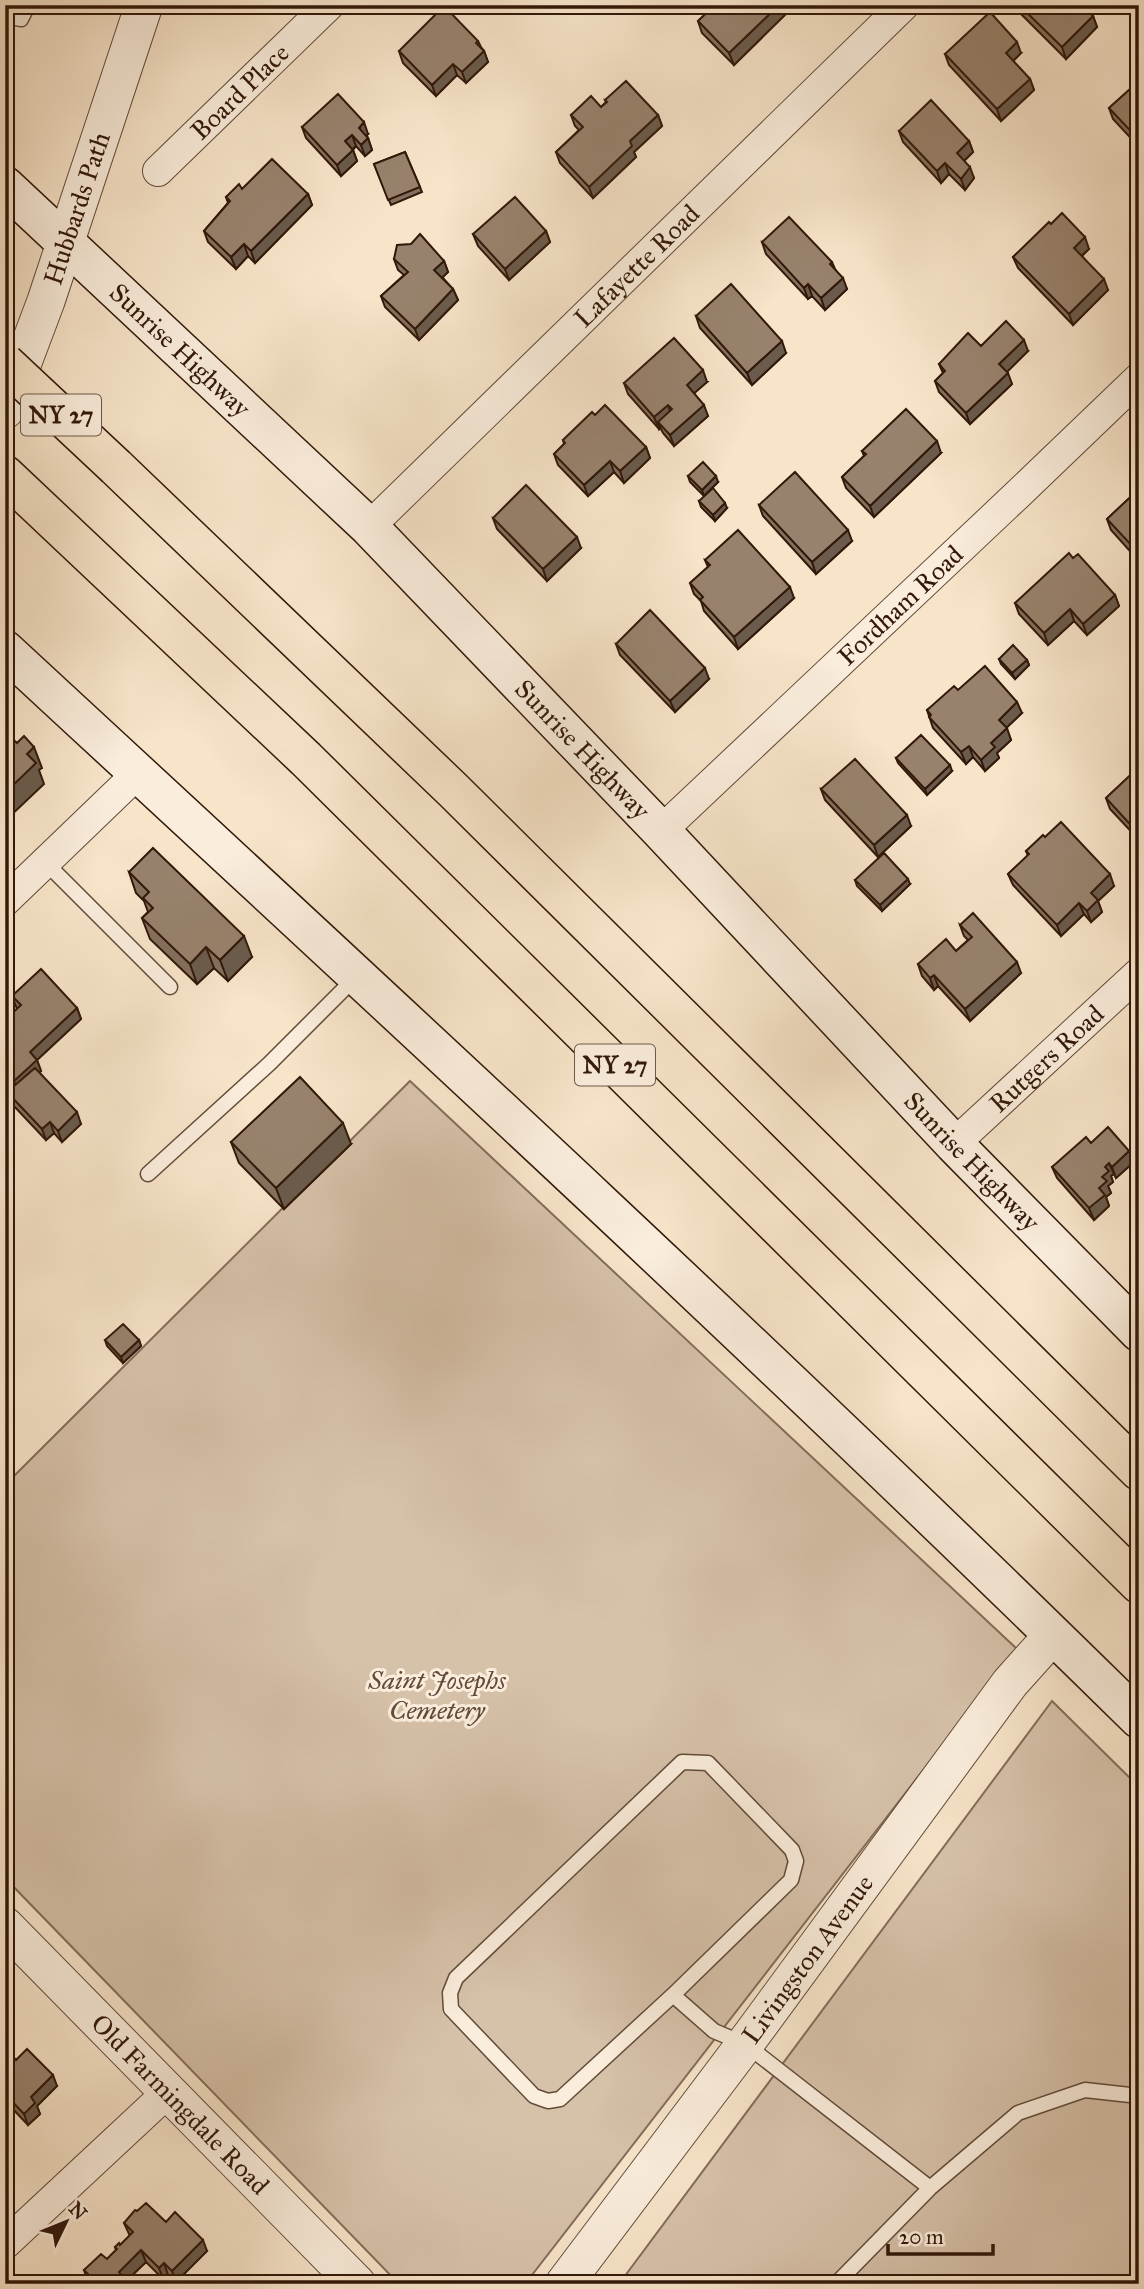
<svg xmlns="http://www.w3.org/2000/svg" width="1144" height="2289" font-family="'IM FELL Great Primer',serif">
  <rect width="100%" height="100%" fill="#f7e4c9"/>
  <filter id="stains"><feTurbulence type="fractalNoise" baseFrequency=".00286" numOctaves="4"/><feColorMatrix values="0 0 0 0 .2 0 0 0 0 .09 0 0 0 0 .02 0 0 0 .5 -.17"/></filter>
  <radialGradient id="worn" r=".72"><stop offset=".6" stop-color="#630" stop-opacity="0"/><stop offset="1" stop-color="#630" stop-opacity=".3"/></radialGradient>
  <path fill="#d6c1a9" stroke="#846c5a" stroke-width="2" d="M410,1081L1017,1649L525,2284H399L5,1878V1485Z
    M1052,1701L1139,1787V2284H619Z"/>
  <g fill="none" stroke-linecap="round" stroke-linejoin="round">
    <defs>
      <path id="service" d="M5,16L21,19L28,5
        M45,862L170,987
        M148,1174L269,1064L356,977
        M673,1995L560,2099L548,2101L534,2096L451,2009L450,1993L456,1978L682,1762L708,1763L792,1850L796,1861L791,1880L673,1995L714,2031L745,2044L930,2188
        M836,2284L930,2188L1018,2113L1085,2090L1139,2096"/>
      <g id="minor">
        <path id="s1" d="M158,171L329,5"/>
        <path id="s2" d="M369,527L904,5"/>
        <path id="s3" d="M661,831L1016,496L1139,378"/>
        <path d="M5,901L138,773"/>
        <path id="s4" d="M954,1144L1139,973"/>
        <path d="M5,2244L168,2092"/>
      </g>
      <g id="tertiary">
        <path id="s5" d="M5,410L46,301L144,5"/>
        <path id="s6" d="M5,1926L357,2284"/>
        <path id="s7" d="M564,2284L745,2044L1010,1683L1053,1635"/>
      </g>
      <g id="secondary">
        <path id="s8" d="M5,186L369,527L661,831L954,1144L1139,1332"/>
        <path d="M5,650C387,1003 769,1355 1139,1719"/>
      </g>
      <path id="motorway" d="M116,467L453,790L1139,1471
        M5,475L306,759L1139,1584"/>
    </defs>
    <use href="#service" stroke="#634b3a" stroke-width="17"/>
    <use href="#minor" stroke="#634b3a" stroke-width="32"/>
    <use href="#tertiary" stroke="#634b3a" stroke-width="39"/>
    <use href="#secondary" stroke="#32180a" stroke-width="41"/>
    <use href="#motorway" stroke="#32180a" stroke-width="41"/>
    <use href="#service" stroke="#faeddc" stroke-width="14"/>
    <use href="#minor" stroke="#faeddc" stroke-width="30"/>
    <use href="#tertiary" stroke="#faeddc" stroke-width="37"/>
    <use href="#secondary" stroke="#faeddc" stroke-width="38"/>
    <use href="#motorway" stroke="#f7e4c9" stroke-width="38"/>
    <defs>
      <path id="motorway-bridge" d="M5,363L116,467"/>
    </defs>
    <use href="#motorway-bridge" stroke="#32180a" stroke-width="41" stroke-linecap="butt"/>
    <use href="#motorway-bridge" stroke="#f7e4c9" stroke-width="38"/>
  </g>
  <path fill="#83705e" stroke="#32180a" stroke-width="2" d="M715,5H795L734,65L702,33L698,21Z
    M1012,5H1083L1093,16L1097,27L1066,59Z
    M478,41L481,47L484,51L488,62L466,83L457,75L436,96L403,63L399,51Z
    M1021,53L1013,61L1030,79L1034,90L1001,121L949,65L945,54Z
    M1139,81V147L1113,119L1109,108Z
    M605,100L658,115L662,126L634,152L636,157L593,198L560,163L556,152L579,130L575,126L571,115L601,107L606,102Z
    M302,127L368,134L366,136L368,138L372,150L365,156L356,146L353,150L357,161L341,176L306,138Z
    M899,131L969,141L973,152L964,161L974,178L965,190L949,174L941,183L903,142Z
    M405,152L422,192L391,205L374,164Z
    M242,189L308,194L312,205L255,263L248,256L236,269L208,242L204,231L228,203L226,197Z
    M1051,224L1089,249L1082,256L1108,290L1073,325L1018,268L1013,257Z
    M546,231L550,242L509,280L478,246L473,234Z
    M762,242L832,262L835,269L847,289L825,310L812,296L808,299L766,254Z
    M394,259L444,261L448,272L442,277L453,289L458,300L419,340L385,307L381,296L404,275L398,270Z
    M696,316L786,353L752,385L700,328Z
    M981,346L1028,351L1006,372L1012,384L970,424L939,392L935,381L943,373L939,364Z
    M707,382L694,393L708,416L674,446L663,433L660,427L659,429L628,394L624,383Z
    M563,440L646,447L650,458L624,483L614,472L588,496L558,465L554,454L564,444Z
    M862,451L941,453L874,517L846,488L842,477L864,456Z
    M688,476L718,482L704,496L690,482Z
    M1139,489L1137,559L1111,530L1107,519Z
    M699,501L727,508L715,521L701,507Z
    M759,505L852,541L816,574L763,516Z
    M493,518L581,548L547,581L497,529Z
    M705,560L794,598L738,649L704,611L701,601L694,594L690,583L708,567Z
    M1115,595L1119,606L1087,635L1074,621L1048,645L1019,614L1015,603Z
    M616,644L709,679L675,712L620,655Z
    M999,659L1027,660L1029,665L1015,679L1001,664Z
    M958,690L1022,713L1006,728L1011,740L997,753L999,758L985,771L973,757L966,764L933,728L927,710Z
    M896,758L952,771L927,795L898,763Z
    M1139,767V840L1110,809L1106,798Z
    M821,789L911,826L878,857L825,800Z
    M1045,837L1114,886L1098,901L1102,912L1091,922L1084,914L1061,936L1013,885L1008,874L1028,856L1026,851Z
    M129,872L252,957L228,981L214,968L197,984L150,939L142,918L148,912L144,901L136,893Z
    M855,880L910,884L882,911L857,886Z
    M960,925L1021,973L970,1021L938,986L934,990L922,976L918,964L956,951L968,940L964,936Z
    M12,996L77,1008L81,1019L37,1060L41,1071L39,1072L81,1124L62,1142L54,1133L46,1140L11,1103L7,1092L13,1087L5,1078V1020L17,1009Z
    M231,1142L351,1144L284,1209L239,1163Z
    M1091,1143L1134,1162L1116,1178L1114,1174L1111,1176L1113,1182L1108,1186L1111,1193L1106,1197L1109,1206L1094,1220L1057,1178L1052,1167Z
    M105,1340H139L141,1346L123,1363L107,1346Z
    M5,2049L16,2060L57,2086L37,2106L40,2114L28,2125L11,2107L5,2113Z
    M137,2211L166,2222L207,2251L176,2282L168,2275L163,2279L146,2262L125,2282L126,2284H90L88,2282L84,2270L107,2259L116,2250L115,2247L120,2245L130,2236L124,2223Z"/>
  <path fill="#6a5b4c" stroke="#32180a" stroke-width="2" d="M779,5H795L734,65L729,53Z
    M1093,16L1097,27L1066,59L1062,47Z
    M1017,42L1021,53L1010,64L1006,53Z
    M484,51L488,62L466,83L462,72Z
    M453,64L457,75L436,96L432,85Z
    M1030,79L1034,90L1001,121L997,109Z
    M658,115L662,126L634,152L636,157L593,198L589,187L630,141Z
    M364,122L368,134L363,139L359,128Z
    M352,135L356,146L349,153L345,141Z
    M368,138L372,150L365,156L361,145Z
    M969,141L973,152L961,164L957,153Z
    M353,150L357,161L341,176L337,165Z
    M945,163L949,174L941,183L937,171Z
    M970,167L974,178L965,190L961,179Z
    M308,194L312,205L255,263L251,251Z
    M546,231L550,242L509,280L505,269Z
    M1085,237L1089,249L1078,259L1074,248Z
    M244,244L248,256L236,269L231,257Z
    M444,261L448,272L439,281L434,270Z
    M843,278L847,289L825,310L821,298Z
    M1104,279L1108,290L1073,325L1069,314Z
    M808,284L812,296L808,299L804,288Z
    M453,289L458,300L419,340L415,329Z
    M1024,340L1028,351L1003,376L999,364Z
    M782,341L786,353L752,385L747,373Z
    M703,370L707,382L691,396L687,385Z
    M1008,373L1012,384L970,424L966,413Z
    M668,405L672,417L658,422L660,427L659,429L654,417Z
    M704,405L708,416L674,446L670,435Z
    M937,441L941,453L874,517L870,506Z
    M646,447L650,458L624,483L620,471Z
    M610,461L614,472L588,496L584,485Z
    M716,476L718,482L704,496L702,490Z
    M725,503L727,508L715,521L713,515Z
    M848,530L852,541L816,574L812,562Z
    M577,537L581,548L547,581L543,569Z
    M1139,542V557L1137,559L1133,547Z
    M790,587L794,598L738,649L734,637Z
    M1115,595L1119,606L1087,635L1083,624Z
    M1070,609L1074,621L1048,645L1044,633Z
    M1027,660L1029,665L1015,679L1012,673Z
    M705,668L709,679L675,712L670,701Z
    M1017,702L1022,713L1003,731L999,720Z
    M1007,728L1011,740L997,753L999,758L985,771L981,760L991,743Z
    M969,746L973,757L966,764L961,752Z
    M34,747L42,768L39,770L44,784L5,821V793L27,754Z
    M950,765L952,771L927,795L925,789Z
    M907,815L911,826L878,857L874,845Z
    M1110,874L1114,886L1098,901L1102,912L1091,922L1087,911L1091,893Z
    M908,879L910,884L882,911L880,905Z
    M1079,903L1084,914L1061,936L1057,925Z
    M244,936L252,957L228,981L220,960Z
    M206,947L214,968L197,984L190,964Z
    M1017,962L1021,973L970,1021L965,1009Z
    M934,975L938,986L934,990L930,978Z
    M77,1008L81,1019L37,1060L41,1071L18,1092L14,1081L30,1052Z
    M77,1112L81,1124L62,1142L58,1131Z
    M50,1122L54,1133L46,1140L42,1129Z
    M343,1123L351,1144L284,1209L276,1188Z
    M1129,1151L1134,1162L1116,1178L1112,1167Z
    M1109,1163L1114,1174L1111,1176L1113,1182L1108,1186L1111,1193L1106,1197L1109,1206L1094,1220L1089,1208L1099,1188L1105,1167Z
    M139,1340L141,1346L123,1363L121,1357Z
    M53,2075L57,2086L37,2106L40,2114L28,2125L24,2114L31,2097Z
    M7,2096L11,2107L5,2113V2097Z
    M203,2240L207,2251L176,2282L172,2271Z
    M141,2250L146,2262L125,2282L126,2284H116L119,2272Z
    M164,2263L168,2275L163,2279L159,2268Z"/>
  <path fill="#98826d" stroke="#32180a" stroke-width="2" d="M715,5H779L729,53L698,21Z
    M1019,5H1083L1093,16L1062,47Z
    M444,6L478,41L476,43L484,51L462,72L453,64L432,85L399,51Z
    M990,12L1017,42L1006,53L1030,79L997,109L945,54Z
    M626,81L658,115L630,141L632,146L589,187L556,152L583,127L571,115L591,96L601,107L607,102L605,100Z
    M1139,81V140L1109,108Z
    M338,94L364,122L359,128L368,138L361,145L352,135L345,141L353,150L337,165L302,127Z
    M931,100L969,141L957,153L970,167L961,179L945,163L937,171L899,131Z
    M405,152L420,187L388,200L374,164Z
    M272,159L308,194L251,251L244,244L231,257L204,231L230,201L226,197L239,184L242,189Z
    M515,197L546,231L505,269L473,234Z
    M1062,213L1085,237L1074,248L1104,279L1069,314L1013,257L1049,222L1051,224Z
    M789,217L832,262L830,264L843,278L821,298L808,284L804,288L762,242Z
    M420,234L444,261L434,270L453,289L415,329L381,296L408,272L394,259L397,245L411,244Z
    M731,284L782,341L747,373L696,316Z
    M1006,321L1024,340L999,364L1008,373L966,413L935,381L945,371L939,364L968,333L981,346Z
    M674,338L703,370L687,385L704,405L670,435L658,422L672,409L668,405L654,417L624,383Z
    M605,405L646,447L620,471L610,461L584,485L554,454L565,443L563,440L592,412L595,415Z
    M906,409L937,441L870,506L842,477L866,454L862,451Z
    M703,462L716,476L702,490L688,476Z
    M795,472L848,530L812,562L759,505Z
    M526,485L577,537L543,569L493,518Z
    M713,488L725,503L713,515L699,501Z
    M1139,489V542L1133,547L1107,519Z
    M738,530L790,587L734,637L700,600L703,597L690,583L710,565L705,560Z
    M1069,553L1073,558L1078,554L1115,595L1083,624L1070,609L1044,633L1015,603Z
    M650,610L705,668L670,701L616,644Z
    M1013,645L1027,660L1012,673L999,659Z
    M985,666L1017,702L999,720L1007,728L991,743L995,747L981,760L969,746L961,752L929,717L931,715L927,710L954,686L958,690Z
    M7,734L17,743L24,736L34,747L27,754L36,763L5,793V735Z
    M921,735L950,765L925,789L896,758Z
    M855,759L907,815L874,845L821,789Z
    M1139,767V833H1138L1106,798Z
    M1061,822L1110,874L1091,893L1098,900L1087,911L1079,903L1057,925L1008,874L1029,854L1026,851L1043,835L1045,837Z
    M153,848L244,936L220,960L206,947L190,964L142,918L153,908L143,898L149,892L129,872Z
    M884,853L908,879L880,905L855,880Z
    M973,913L1017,962L965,1009L934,975L930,978L918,964L946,939L956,951L972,937L960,925Z
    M41,969L77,1008L30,1052L37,1060L14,1081L5,1071V1020L21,1005L12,996Z
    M35,1068L77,1112L58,1131L50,1122L42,1129L7,1092Z
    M300,1077L343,1123L276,1188L231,1142Z
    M1108,1127L1129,1151L1112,1167L1109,1163L1105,1167L1109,1171L1102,1177L1107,1181L1099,1188L1105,1195L1089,1208L1052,1167L1086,1137L1091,1143Z
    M123,1324L139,1340L121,1357L105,1340Z
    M5,2049L16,2060L27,2049L53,2075L31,2097L35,2103L24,2114L7,2096L5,2097Z
    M146,2203L166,2222L175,2212L203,2240L172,2271L164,2263L159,2268L141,2250L119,2272L123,2277L116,2284H98L84,2270L101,2254L107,2259L117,2249L115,2247L119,2243L120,2245L133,2232L124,2223L135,2210L137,2211Z
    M219,2278L224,2284H213Z"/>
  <g text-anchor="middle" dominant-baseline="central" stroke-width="6" stroke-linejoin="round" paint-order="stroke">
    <g fill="#faeddc" stroke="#6e5849" stroke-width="2">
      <rect x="21" y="394.5" width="80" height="41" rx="5"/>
      <rect x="575" y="1044.5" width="80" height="41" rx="5"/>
    </g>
    <g font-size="24" font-weight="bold" fill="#32180a">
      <text x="61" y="415">NY 27</text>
      <text x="615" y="1065">NY 27</text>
    </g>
    <g font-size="26" fill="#32180a" stroke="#faeddc">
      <text stroke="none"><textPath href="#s1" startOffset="114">Board Place</textPath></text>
      <text stroke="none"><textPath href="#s5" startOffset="214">Hubbards Path</textPath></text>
      <text stroke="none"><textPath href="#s2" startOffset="374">Lafayette Road</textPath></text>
      <text stroke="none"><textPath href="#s8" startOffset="240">Sunrise Highway</textPath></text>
      <text stroke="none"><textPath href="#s3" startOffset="329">Fordham Road</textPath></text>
      <text stroke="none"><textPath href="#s8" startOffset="807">Sunrise Highway</textPath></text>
      <text stroke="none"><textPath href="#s4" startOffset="126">Rutgers Road</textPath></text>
      <text stroke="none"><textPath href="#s8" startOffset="1374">Sunrise Highway</textPath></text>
      <text stroke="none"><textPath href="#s7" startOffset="406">Livingston Avenue</textPath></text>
      <text stroke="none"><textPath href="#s6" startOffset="250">Old Farmingdale Road</textPath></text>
    </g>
    <g font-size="26" font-style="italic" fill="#634b3a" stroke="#faeddc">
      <text x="437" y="1680">Saint Josephs<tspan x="437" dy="30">Cemetery</tspan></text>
    </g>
  </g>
  <rect width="1144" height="2289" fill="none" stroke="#f7e4c9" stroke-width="28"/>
  <rect x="7" y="7" width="1130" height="2275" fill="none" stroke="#32180a" stroke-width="3.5"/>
  <rect x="14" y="14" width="1116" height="2261" fill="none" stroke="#32180a" stroke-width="2"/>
  <g transform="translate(66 2222) rotate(47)" stroke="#faeddc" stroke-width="5" paint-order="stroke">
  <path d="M0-5L12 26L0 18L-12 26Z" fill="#32180a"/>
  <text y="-10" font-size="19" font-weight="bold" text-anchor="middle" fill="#32180a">N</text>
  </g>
  <path d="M888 2244v10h105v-10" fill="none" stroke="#32180a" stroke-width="3.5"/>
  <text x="899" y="2244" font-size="21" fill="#32180a" stroke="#faeddc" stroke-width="5" paint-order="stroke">20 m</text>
  <rect width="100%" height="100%" filter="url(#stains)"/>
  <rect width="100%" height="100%" fill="url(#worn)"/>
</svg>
